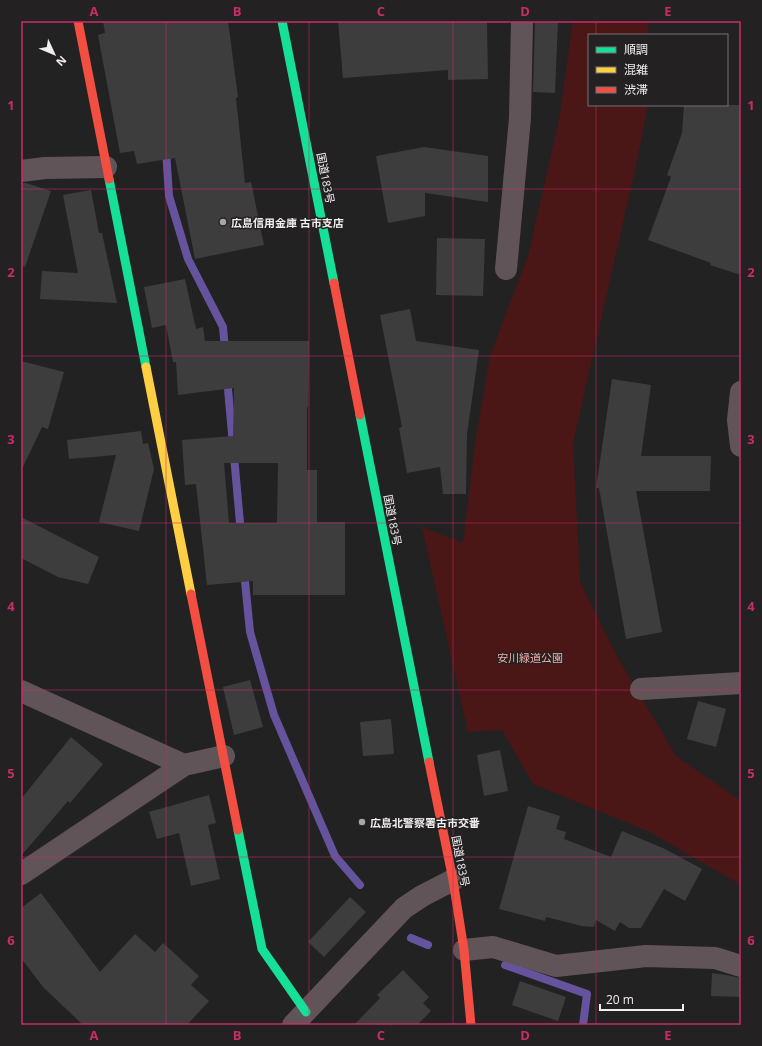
<svg xmlns="http://www.w3.org/2000/svg" width="762" height="1046" font-family="'Open Sans','Noto Sans JP',sans-serif">
  <rect width="100%" height="100%" fill="#232223"/>
  <path fill="#4a1716" d="M573,21H647L649,35H589V105H648L636,165L573,443L580,582L618,658L676,756L741,801V885L650,832L533,784L502,730L468,732L422,527L463,543L476,437L490,356L528,256L559,120Z"/>
  <g fill="none" stroke-linecap="round" stroke-linejoin="round">
    <path stroke="#66539e" stroke-width="8" d="M166,150L169,196L188,259L223,327L225,350
      M227,378L241,534
      M244,571L250,632L274,715L335,856L360,885
      M411,938L428,945
      M505,965L587,994L583,1025"/>
  </g>
  <path fill="#3e3d3e" fill-rule="evenodd" d="M103,21H228L238,97L236,98L245,183L251,182L264,245L195,259L175,158L137,164L134,151L120,153L98,35L105,33Z
    M338,21H487L488,79L448,80V70L343,78Z
    M535,21H558L555,93L533,92Z
    M684,105H741V275L710,265L711,263L648,240L671,177L667,175L682,133Z
    M424,147L488,156V202L425,193V216L388,223L376,156Z
    M21,183H26L51,191L25,267L21,266Z
    M91,190L99,233H102L117,303L40,299L42,271L78,273L63,195Z
    M437,238L485,239L483,296L436,295Z
    M185,279L196,329L203,327L205,341H309L308,407H307V470H317V522H345V595H253V581L207,585L196,484L185,485L182,440L233,436L234,388L178,395L176,362H173L166,325L152,328L144,287ZM224,463H278L277,523H229Z
    M410,309L416,341L479,350L467,434L466,494H443L440,467L407,473L399,428L402,427L380,315Z
    M21,361L64,372L48,429L42,427L21,471Z
    M612,379L651,385L641,456H711L710,491H636L662,632L626,639L599,488H596Z
    M141,431L143,444L148,443L154,469L139,531L99,522L116,455L69,459L67,440Z
    M21,517L99,557L88,584L58,577L21,558Z
    M250,680L263,727L234,735L223,687Z
    M698,701L726,709L716,747L687,739Z
    M391,719L394,754L363,756L360,722Z
    M71,737L103,764L70,803L68,801L21,856V799Z
    M500,750L508,791L484,796L477,755Z
    M209,795L216,823L208,825L220,879L191,886L179,833L157,839L149,812Z
    M528,806L560,816L556,829L566,832L564,839L611,857L622,831L665,849L702,869L685,901L664,889L641,928H629L620,922L615,931L596,920L594,927L582,926L546,917L545,921L499,909Z
    M41,893L100,972L135,934L155,952L163,943L199,976L191,985L209,1001L187,1025H83L43,987L21,958V908Z
    M350,897L366,912L324,957L308,942Z
    M403,970L429,997L423,1003L431,1011L417,1025H354L380,998L377,995Z
    M712,973L726,975L741,978V997L711,996Z
    M520,981L566,997L558,1021L512,1005Z"/>
  <g fill="none" stroke-linecap="round" stroke-linejoin="round">
    <path stroke="#615458" stroke-width="22" d="M21,171L45,168L106,167
      M506,269L520,118L522,21
      M741,392L738,420L741,446
      M641,689L741,683
      M21,691L184,765
      M21,874L184,765L224,756
      M464,950L493,947L556,966L646,956L715,958L741,966
      M293,1025L404,908L422,896L453,880"/>
    <path stroke="#16e098" stroke-width="9" d="M282,21L334,283
      M109,179L146,367
      M360,415L429,762
      M238,830L262,949L306,1012"/>
    <path stroke="#ffcf43" stroke-width="9" d="M146,367L191,594"/>
    <path stroke="#f24e42" stroke-width="9" d="M78,21L109,179
      M334,283L360,415
      M191,594L238,830
      M429,762L453,880L464,950L471,1025"/>
  </g>
  <path fill="none" stroke="#c72d6a" stroke-width="1" stroke-opacity="0.55" d="M166,21V1025M309,21V1025M453,21V1025M596,21V35M596,105V1025M21,189H741M21,356H741M21,523H741M21,690H741M21,857H741"/>
  <g fill="#a8a7a8" stroke="#242123" stroke-width="1.5">
    <circle cx="223" cy="222" r="4"/>
    <circle cx="362" cy="822" r="4"/>
  </g>
  <g text-anchor="middle" dominant-baseline="central" stroke-width="3" stroke-linejoin="round" paint-order="stroke">
    <g font-size="11" fill="#f0eeef" stroke="#242123">
      <text transform="translate(326 178) rotate(79)">国道183号</text>
      <text transform="translate(393 520) rotate(79)">国道183号</text>
      <text transform="translate(461 861) rotate(79)">国道183号</text>
    </g>
    <g font-size="11" font-weight="bold" fill="#f0eeef" stroke="#242123" text-anchor="start">
      <text x="231" y="222">広島信用金庫 古市支店</text>
      <text x="370" y="822">広島北警察署古市交番</text>
    </g>
    <g font-size="11" fill="#f9aba3" stroke="#242123">
      <text x="530" y="657">安川緑道公園</text>
    </g>
  </g>
  <rect width="762" height="1046" fill="none" stroke="#242123" stroke-width="44"/>
  <rect x="588" y="34" width="140" height="72" fill="#242123" stroke="#767375"/>
  <rect x="596" y="47" width="20" height="6" fill="#16e098" stroke="#767375"/>
  <text x="624" y="54" font-size="12" fill="#f0eeef">順調</text>
  <rect x="596" y="67" width="20" height="6" fill="#ffcf43" stroke="#767375"/>
  <text x="624" y="74" font-size="12" fill="#f0eeef">混雑</text>
  <rect x="596" y="87" width="20" height="6" fill="#f24e42" stroke="#767375"/>
  <text x="624" y="94" font-size="12" fill="#f0eeef">渋滞</text>
  <g transform="translate(54 54) rotate(134)" stroke="#242123" stroke-width="3" paint-order="stroke">
  <path d="M0-3L7 15L0 10L-7 15Z" fill="#f0eeef"/>
  <text y="-6" font-size="11" font-weight="bold" text-anchor="middle" fill="#f0eeef">N</text>
  </g>
  <path d="M600 1004v6h83v-6" fill="none" stroke="#f0eeef" stroke-width="2"/>
  <text x="606" y="1004" font-size="12" fill="#f0eeef" stroke="#242123" stroke-width="3" paint-order="stroke">20 m</text>
  <rect x="22" y="22" width="718" height="1002" fill="none" stroke="#c72d6a" stroke-width="1.5"/>
  <g font-size="13" text-anchor="middle" font-weight="bold" fill="#c72d6a">
    <text x="94" y="16">A</text>
    <text x="237" y="16">B</text>
    <text x="381" y="16">C</text>
    <text x="525" y="16">D</text>
    <text x="668" y="16">E</text>
    <text x="11" y="110">1</text>
    <text x="751" y="110">1</text>
    <text x="11" y="277">2</text>
    <text x="751" y="277">2</text>
    <text x="11" y="444">3</text>
    <text x="751" y="444">3</text>
    <text x="11" y="611">4</text>
    <text x="751" y="611">4</text>
    <text x="11" y="778">5</text>
    <text x="751" y="778">5</text>
    <text x="11" y="945">6</text>
    <text x="751" y="945">6</text>
    <text x="94" y="1040">A</text>
    <text x="237" y="1040">B</text>
    <text x="381" y="1040">C</text>
    <text x="525" y="1040">D</text>
    <text x="668" y="1040">E</text>
  </g>
</svg>
